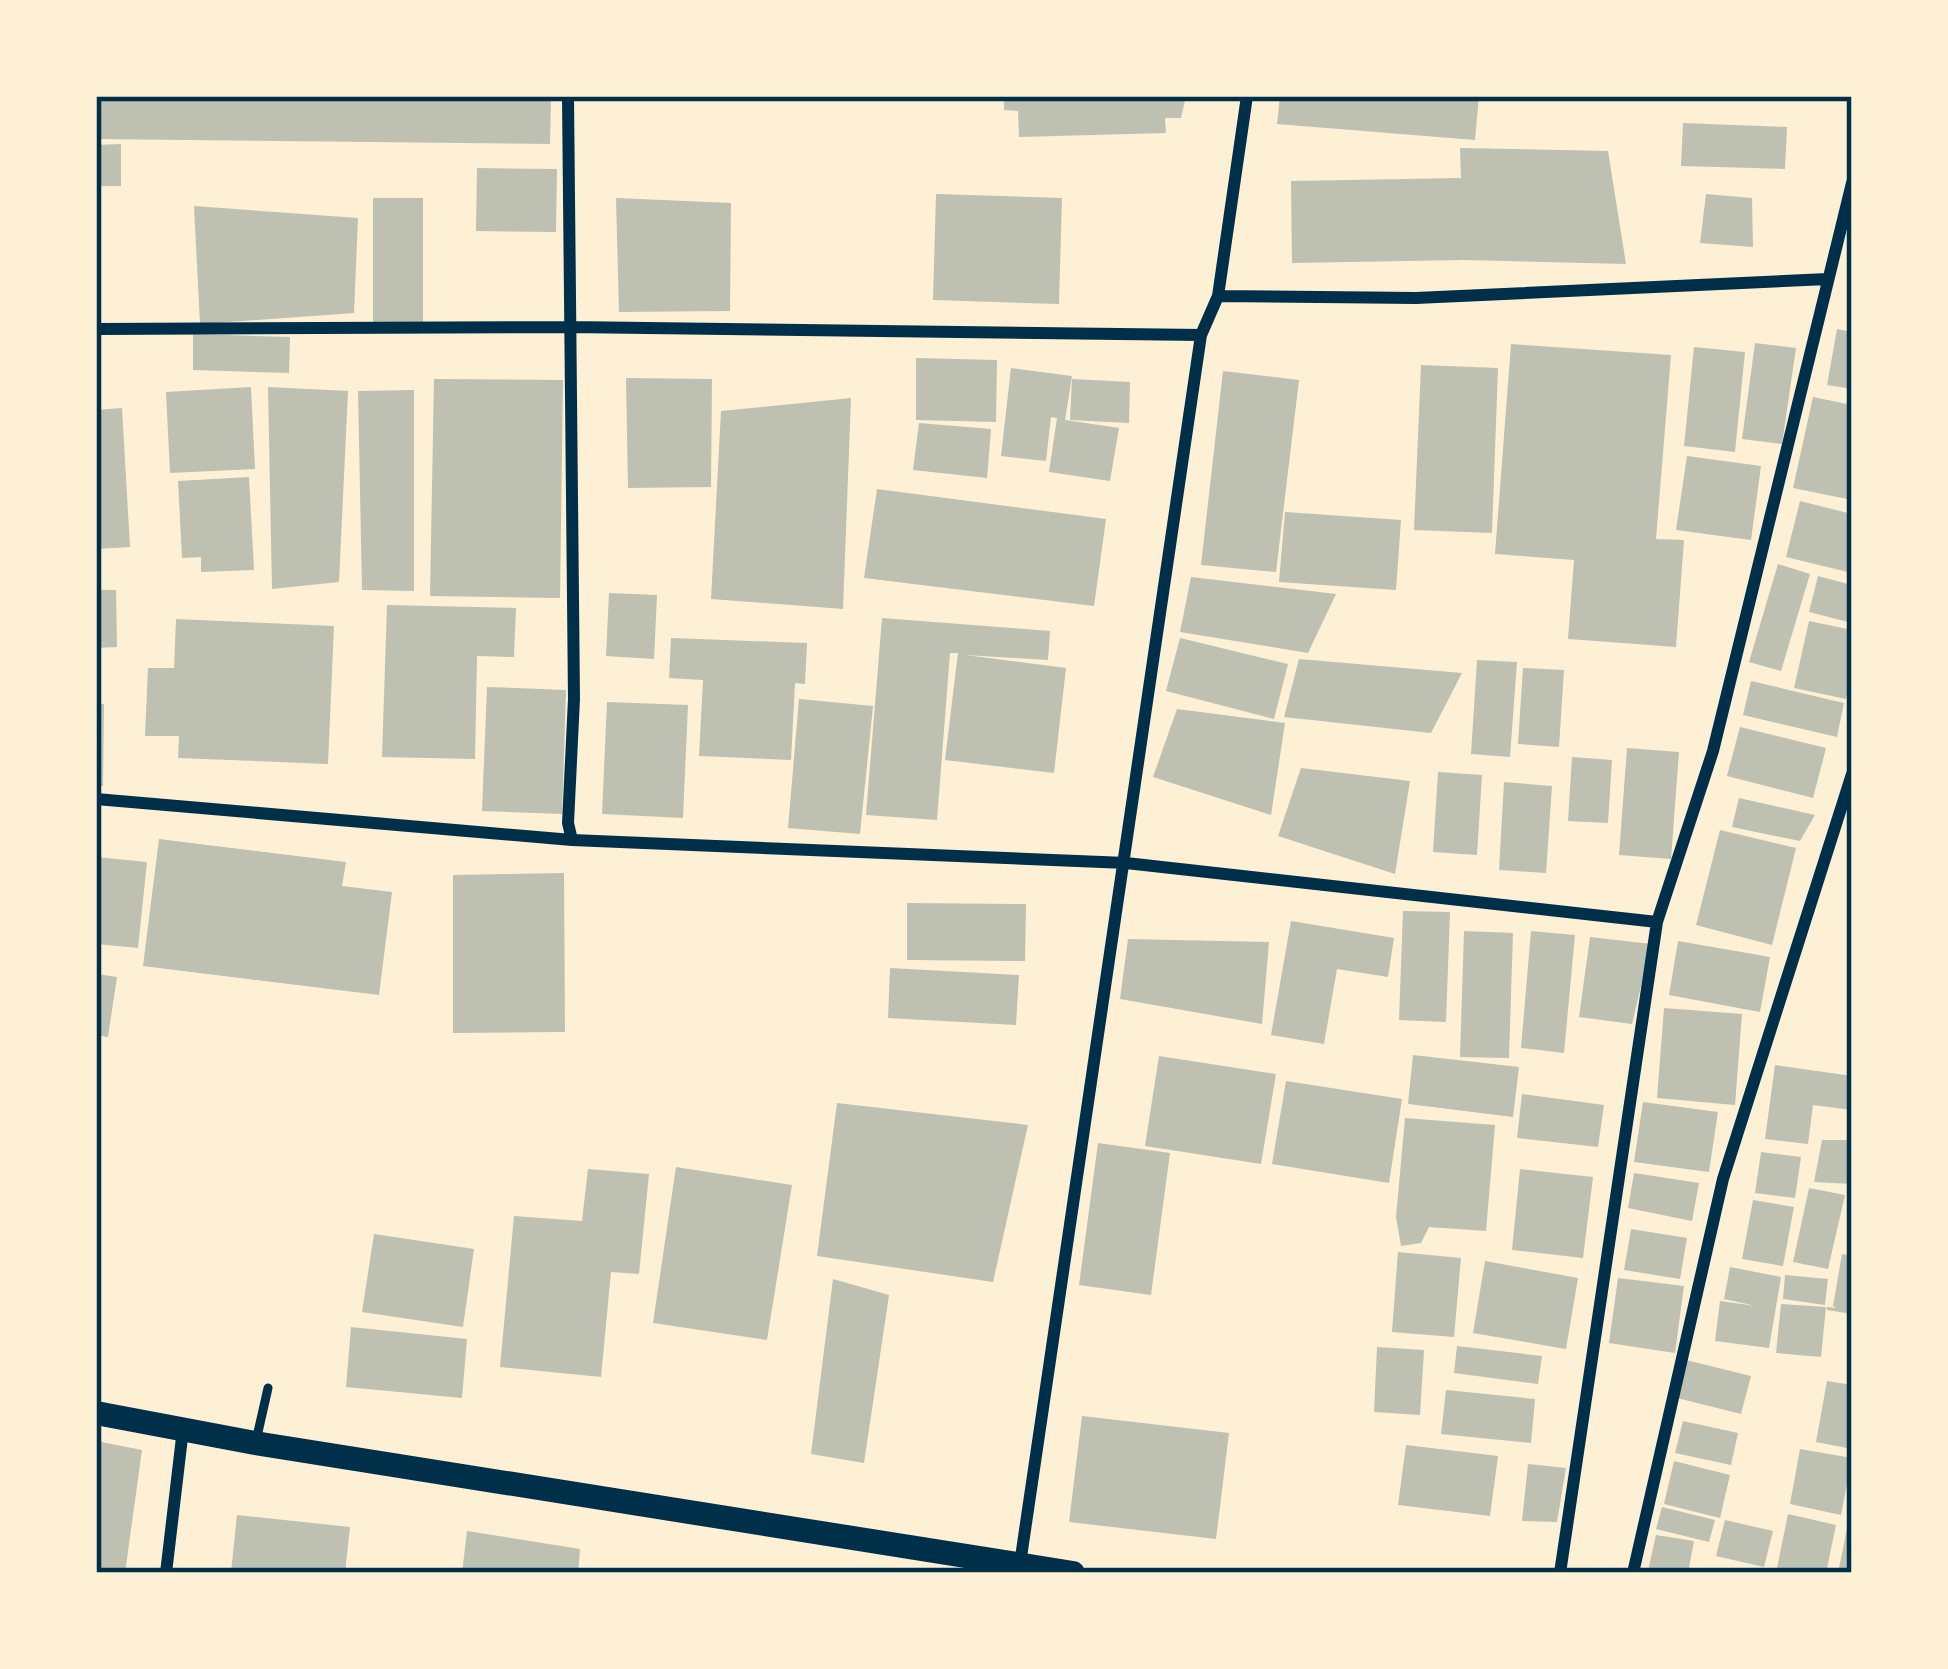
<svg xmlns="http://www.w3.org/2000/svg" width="1948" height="1669" font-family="Roboto,sans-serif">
  <rect width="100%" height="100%" fill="#fdf0d5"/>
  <path fill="#bec0b2" d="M96,96H551L550,144L96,139Z
    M1004,96H1186L1181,118H1165L1166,133L1019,137L1018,111L1004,110Z
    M1280,96H1479L1475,140L1277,124Z
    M1683,123L1787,127L1785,169L1681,166Z
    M121,144V186H96V145Z
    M1460,148L1608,151L1626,264L1464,260L1292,263L1291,181L1461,178Z
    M477,168L557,169L556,232L476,231Z
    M936,194L1062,198L1059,304L933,300Z
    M1706,194L1752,198L1753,247L1700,243Z
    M373,198H423V325H373Z
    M616,198L731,203L730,311L619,312Z
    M194,206L358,218L354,313L200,324Z
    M1837,329L1852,332V389L1827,385Z
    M193,334L290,337L289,373L193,370Z
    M1755,343L1796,348L1782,444L1742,439Z
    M1511,344L1671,355L1656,539L1684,540L1676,647L1568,639L1574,560L1495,554Z
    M1694,347L1745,352L1735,452L1684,446Z
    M916,358L997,360L996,422L916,420Z
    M1421,365L1498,368L1492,533L1414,530Z
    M1011,368L1072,376L1065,420L1119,428L1110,481L1049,472L1057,418L1051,417L1046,461L1001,456Z
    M1223,371L1299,380L1276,572L1201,565Z
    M626,378L712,379L711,487L628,488Z
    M434,379L563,380L560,598L430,596Z
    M1072,379L1130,382L1129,423L1070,420Z
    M251,387L255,469L170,473L166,392Z
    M268,387L348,391L339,582L272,589Z
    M414,390V591L362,590L358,391Z
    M1813,397L1852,405V500L1793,488Z
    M851,398L843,609L711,599L721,411Z
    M122,408L130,547L96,549V410Z
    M919,423L991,429L987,478L913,470Z
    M1687,456L1761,466L1751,540L1676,530Z
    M249,477L254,570L201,572V557L182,558L178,481Z
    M877,489L1106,519L1094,606L864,578Z
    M1800,501L1852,514V573L1786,557Z
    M1285,512L1401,520L1396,590L1279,582Z
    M1778,564L1810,574L1781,671L1749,662Z
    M1818,576L1852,585V623L1809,612Z
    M1191,577L1336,594L1308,653L1180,632Z
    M96,590H116L117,647L96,648Z
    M609,593L657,595L654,659L606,656Z
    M387,605L516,608L514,657L477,656L475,759L382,757Z
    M882,618L1050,631L1048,660L965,655L1066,668L1054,773L945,760L958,653H950L937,820L866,815Z
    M176,619L334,626L328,764L178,758L179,736H145L148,668H174Z
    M1809,621L1852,630V672L1846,699L1794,688Z
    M671,638L807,643L805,684L795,683L791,760L699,756L703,680L669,678Z
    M1180,638L1288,664L1274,719L1166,691Z
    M1299,659L1462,673L1431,733L1284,717Z
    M1477,660L1517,662L1510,757L1471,754Z
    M1523,668L1564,670L1559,747L1518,744Z
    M1751,681L1844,703L1837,737L1743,715Z
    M487,687L566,690L562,814L482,811Z
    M799,699L873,706L860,834L788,828Z
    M607,702L688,705L683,818L602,814Z
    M96,704H104L103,786H96Z
    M1177,709L1285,723L1271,815L1153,777Z
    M1740,727L1826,748L1813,798L1727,776Z
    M1627,748L1679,752L1671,859L1619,855Z
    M1572,757L1612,760L1608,823L1568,821Z
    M1301,768L1410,781L1395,874L1278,836Z
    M1438,772L1482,775L1477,855L1433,852Z
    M1504,782L1552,786L1546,873L1499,870Z
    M1739,798L1815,815L1800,841L1732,827Z
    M1720,830L1796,848L1772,945L1696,925Z
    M159,839L346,862L342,886L392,892L379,995L143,966Z
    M96,857L147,862L138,948L96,944Z
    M564,873L565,1032L453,1033V875Z
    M907,903L1026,904L1025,961L907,960Z
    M1403,911L1450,912L1446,1022L1399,1020Z
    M1291,921L1394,938L1388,977L1337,969L1324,1044L1271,1035Z
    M1464,931L1513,933L1509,1058L1460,1057Z
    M1531,931L1575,935L1564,1053L1521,1048Z
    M1590,937L1651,944L1632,1024L1579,1017Z
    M1128,939L1269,942L1262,1024L1120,999Z
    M1678,941L1770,957L1760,1012L1669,995Z
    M890,968L1019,975L1016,1025L888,1018Z
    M96,974L117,977L108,1037L96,1035Z
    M1664,1008L1742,1014L1735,1105L1657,1098Z
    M1413,1055L1519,1067L1513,1117L1408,1104Z
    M1159,1056L1276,1074L1261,1164L1145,1146Z
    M1775,1065L1852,1076V1110L1813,1105L1808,1144L1765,1139Z
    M1286,1081L1402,1099L1389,1183L1272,1164Z
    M1522,1094L1604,1105L1598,1147L1517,1138Z
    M1643,1102L1718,1112L1709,1172L1634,1162Z
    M837,1103L1028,1125L993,1282L817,1256Z
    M1405,1118L1495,1125L1486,1231L1429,1227L1421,1243L1401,1246L1396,1217Z
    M1822,1140H1852V1184L1814,1182Z
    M1098,1143L1170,1153L1151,1295L1079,1285Z
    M1761,1152L1801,1157L1795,1198L1755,1193Z
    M676,1167L792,1185L767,1340L653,1323Z
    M588,1169L649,1174L639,1274L611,1272L601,1377L500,1367L514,1216L582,1221Z
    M1520,1169L1593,1177L1583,1258L1512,1250Z
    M1634,1173L1699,1183L1692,1221L1628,1208Z
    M1809,1188L1845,1195L1828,1269L1793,1262Z
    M1753,1200L1794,1207L1783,1266L1742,1259Z
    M1631,1229L1687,1238L1680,1279L1624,1270Z
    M374,1234L474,1249L463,1327L362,1312Z
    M1398,1252L1461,1258L1454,1337L1392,1332Z
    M1842,1254L1852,1256V1314L1827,1310V1307L1836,1308L1833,1306Z
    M1485,1261L1578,1278L1566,1349L1473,1333Z
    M1730,1267L1781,1277L1769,1348L1715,1341L1720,1301L1756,1306L1724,1299Z
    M1785,1275L1828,1279L1825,1305L1783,1299Z
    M1618,1278L1684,1286L1675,1353L1609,1343Z
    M833,1279L889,1295L864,1463L811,1454Z
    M1781,1304L1826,1307L1821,1357L1776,1353Z
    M351,1327L467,1339L462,1398L346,1387Z
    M1457,1346L1542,1356L1538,1384L1454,1373Z
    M1377,1347L1424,1350L1420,1415L1374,1412Z
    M1686,1360L1751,1376L1741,1414L1677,1398Z
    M1827,1381L1852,1385V1449L1816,1442Z
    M1446,1390L1535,1399L1531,1443L1441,1434Z
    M1082,1416L1229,1433L1216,1539L1069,1522Z
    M1683,1421L1738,1433L1731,1465L1675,1453Z
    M96,1441L142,1450L125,1573H96Z
    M1406,1445L1498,1456L1490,1516L1398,1505Z
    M1800,1449L1852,1458L1841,1515L1790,1504Z
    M1674,1461L1730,1475L1720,1518L1664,1504Z
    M1528,1464L1566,1468L1557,1522L1522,1521Z
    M1662,1507L1715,1520L1709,1542L1656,1529Z
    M1788,1514L1836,1525L1826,1573H1776Z
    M1850,1514L1852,1573H1838Z
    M237,1515L350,1527L345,1573H231Z
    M1725,1520L1773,1531L1764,1567L1716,1556Z
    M467,1531L580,1549L578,1573H462Z
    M1656,1535L1694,1541L1688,1573L1648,1571Z"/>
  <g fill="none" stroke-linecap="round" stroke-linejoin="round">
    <path stroke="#003049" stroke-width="9" d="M256,1441L268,1388"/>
    <path stroke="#003049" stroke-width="12" d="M568,96L574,699L568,823L572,840
      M1218,296L1416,298L1827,279
      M96,329L569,327L1201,335
      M96,799L572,840L1126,863L1657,922
      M1020,1564L1201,335L1218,296L1247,96
      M166,1573L183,1429
      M1560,1573L1657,922L1713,751L1852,183
      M1633,1573L1723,1179L1852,774"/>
    <path stroke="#003049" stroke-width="24" d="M96,1413L255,1443L1073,1573"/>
  </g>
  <rect width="1948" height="1669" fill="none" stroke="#fdf0d5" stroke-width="198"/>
  <rect x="99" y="99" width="1750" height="1471" fill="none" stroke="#003049" stroke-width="4.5"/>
</svg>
